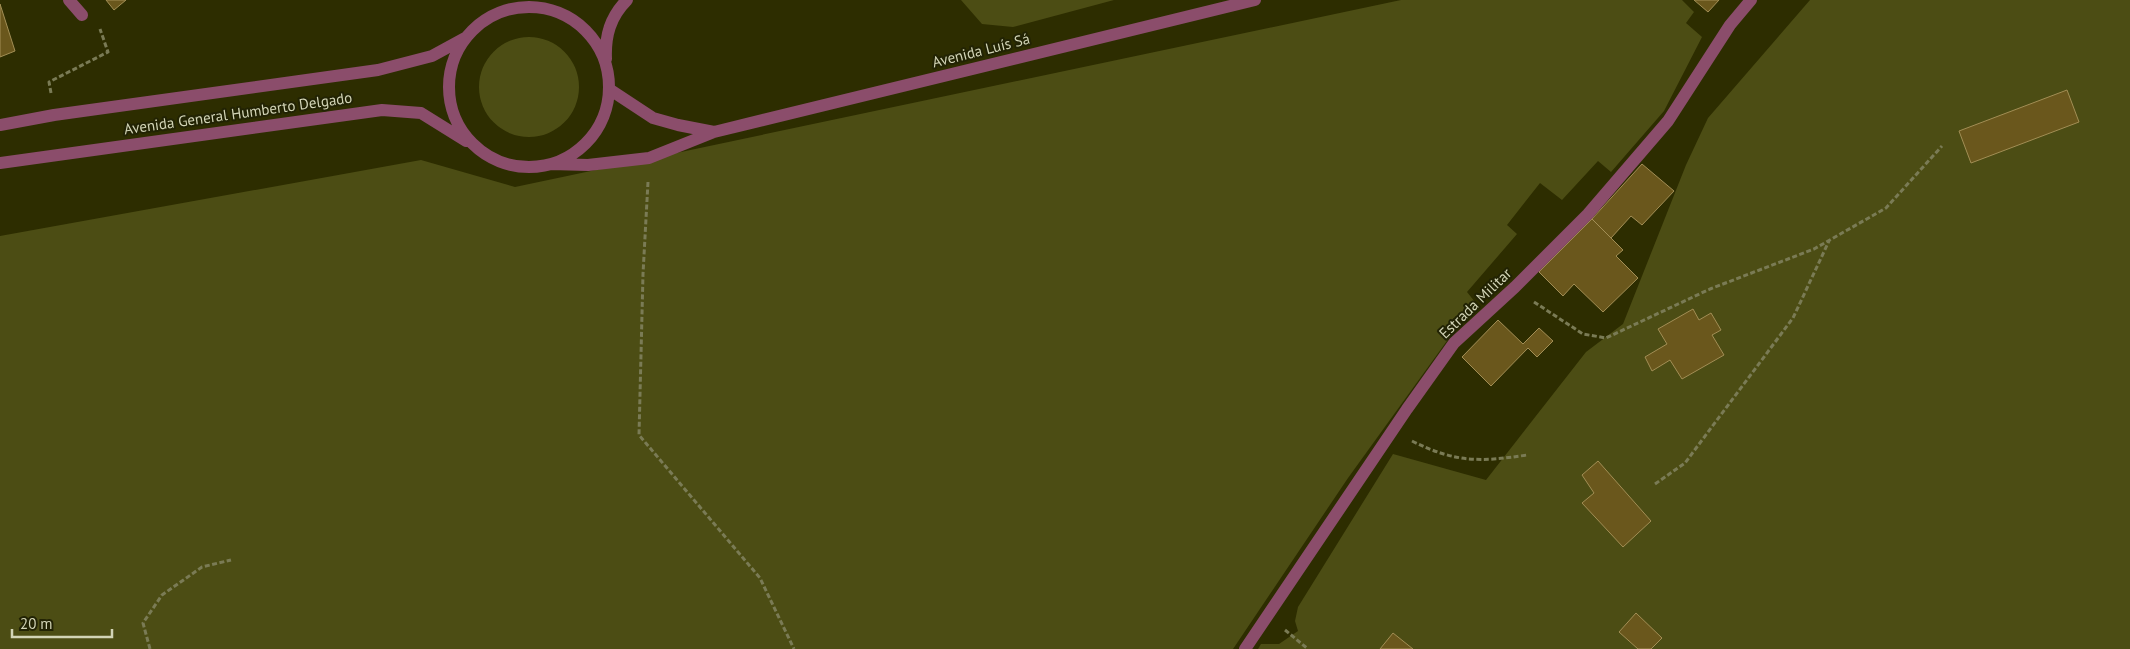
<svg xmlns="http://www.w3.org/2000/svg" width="2130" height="649" font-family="'PT Sans',sans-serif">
  <rect width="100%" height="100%" fill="#2d2d00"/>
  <path fill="#4c4d14" d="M961,0H1114L1013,27L982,24Z
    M1401,0H1682L1694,12L1686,23L1702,37L1664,111L1611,172L1598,161L1562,200L1540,183L1507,225L1517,234L1467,292L1475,302L1348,478L1233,649H0V236L421,160L515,187Z
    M1810,0H2130V649H1258L1261,644H1279L1298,631L1295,621L1298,607L1393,454L1486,480L1586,352L1623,324L1686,165L1708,118Z
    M479 87a50 50 0 1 1 100 0a50 50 0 1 1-100 0Z"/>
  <path fill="#6a571c" stroke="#a28e55" d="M106,0H126L114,10Z
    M1694,0H1719L1708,12Z
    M0,4L15,51L0,57Z
    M2067,90L2079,122L1971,163L1959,131Z
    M1642,164L1674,191L1642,225L1631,216L1611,238L1592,219Z
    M1592,219L1623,250L1616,256L1638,278L1603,312L1574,284L1563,296L1539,272Z
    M1693,309L1699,320L1711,313L1721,330L1712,335L1724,355L1682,379L1670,360L1652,371L1645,357L1667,344L1658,329Z
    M1498,320L1523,344L1539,328L1553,341L1537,357L1528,348L1491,386L1462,357Z
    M1598,461L1651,521L1623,547L1582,503L1594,493L1582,475Z
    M1636,613L1662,638L1651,649H1638L1619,632Z
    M1393,633L1413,649H1380Z"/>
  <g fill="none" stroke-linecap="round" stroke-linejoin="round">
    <path stroke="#7a7b55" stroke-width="3" stroke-dasharray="5 2.5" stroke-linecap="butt" d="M51,93L49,82L108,52L100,29
      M648,182L643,274L639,435L760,578L794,649
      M1534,302L1583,334L1606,338L1710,289L1814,249L1886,208L1942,146
      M1412,441C1456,463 1480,462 1527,455
      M1655,484L1685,463L1793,318L1829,241
      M1285,630L1308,649
      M150,649L143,623L162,595L202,567L231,560"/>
    <path stroke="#8b4d6b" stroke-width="12" d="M69,0L82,15
      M1245,649L1407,409L1454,343L1515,287L1588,214L1668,121L1730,25L1751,0"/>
    <path stroke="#8b4d6b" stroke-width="12" d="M449 87a80 80 0 1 1 160 0a80 80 0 1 1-160 0Z
      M606,59C605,36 610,17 627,0
      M609,89L653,118L678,125L714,132
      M0,125L54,115L378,70L432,56L465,38
      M0,163L382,110L421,113L466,141
      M551,164L588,165L649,158L714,132L1255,0"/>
  </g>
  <g text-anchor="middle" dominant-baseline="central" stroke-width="4" stroke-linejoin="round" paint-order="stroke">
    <g font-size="15" fill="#d2d4b6" stroke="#222304">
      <text transform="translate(981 50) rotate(-14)">Avenida Luís Sá</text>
      <text transform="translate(238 113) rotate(-8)">Avenida General Humberto Delgado</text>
      <text transform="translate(1475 303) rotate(-44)">Estrada Militar</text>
    </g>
  </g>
  <path d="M12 629v8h100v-8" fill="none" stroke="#d2d4b6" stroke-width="2.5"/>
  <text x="20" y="629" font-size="15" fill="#d2d4b6" stroke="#222304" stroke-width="4" paint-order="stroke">20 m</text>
</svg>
